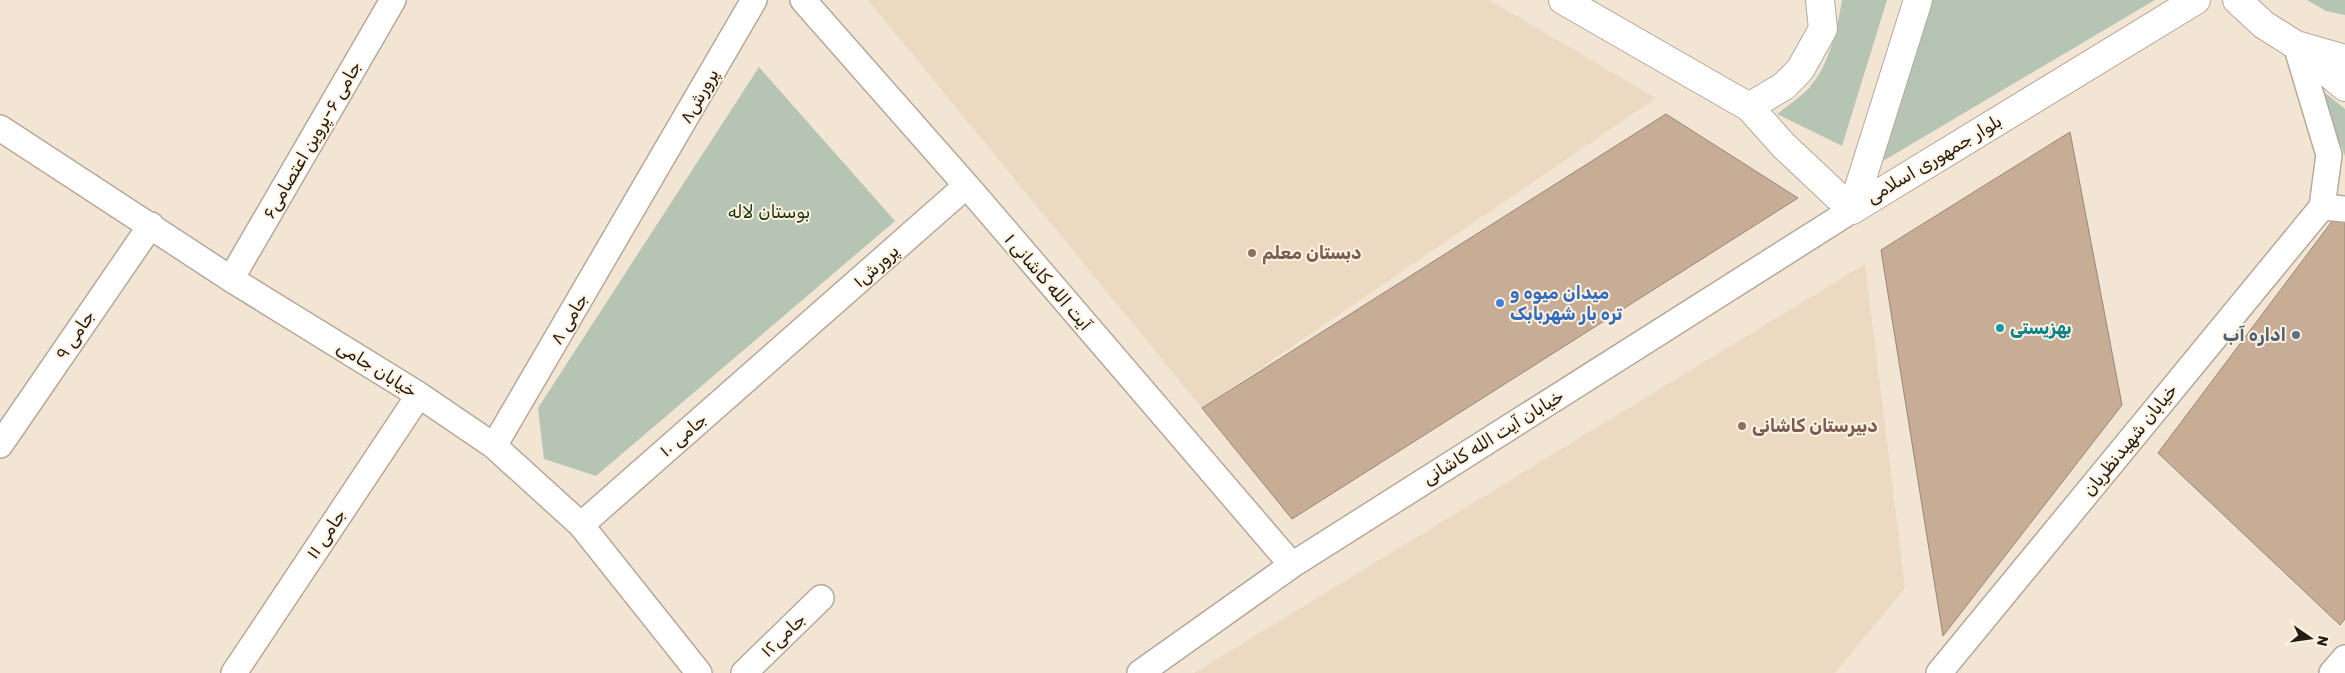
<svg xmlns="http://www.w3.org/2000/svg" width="2345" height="673" font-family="Rubik,'Noto Naskh Arabic',sans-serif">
  <rect width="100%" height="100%" fill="#f2e5d3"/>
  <path fill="#ebd9c2" d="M868,0H1489L1656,98L1202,408Z
    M1865,264L1905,588L1835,673H1194Z"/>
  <path fill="#b6c5b3" d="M1842,0H1887L1842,146L1777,114C1786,107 1796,100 1805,92C1828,70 1837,31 1842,0Z
    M1925,0H2155L1883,161Z
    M2307,0H2345V15L2326,11Z
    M759,67L895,221L596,476L544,459L538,408Z
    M2319,88L2345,109V156Z"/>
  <path fill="#c7ad96" stroke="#968779" d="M1666,114L1798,198L1292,519L1202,408Z
    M2070,132L2122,405L1943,636L1881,250Z
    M2336,216L2345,217V619L2340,625L2158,453Z"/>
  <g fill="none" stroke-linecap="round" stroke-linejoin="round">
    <defs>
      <path id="minor" d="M803,0L973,193L1292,565
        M2296,45L2329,155L2322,207L2345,209
        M0,128L231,279L419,395L494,446L581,525L699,673
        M231,279L393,0
        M0,445L151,225
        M494,446L754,0
        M581,525L966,186
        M234,673L419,395
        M744,673L821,598
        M1140,673L1292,565L1852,210
        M1939,673L2322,207
        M2332,673L2345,658"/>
      <path id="tertiary" d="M1563,0L1749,107L1784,146L1852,210L2196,0
        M1749,107L1784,86L1800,70L1823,29L1820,0
        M1852,210L1918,0"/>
      <path id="primary" d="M2237,0L2264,25L2296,45L2345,59
        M2302,51L2345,87"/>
    </defs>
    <use href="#minor" stroke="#b5a999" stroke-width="28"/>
    <use href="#tertiary" stroke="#b5a999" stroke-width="30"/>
    <use href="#primary" stroke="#b5a999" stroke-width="30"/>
    <use href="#minor" stroke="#fff" stroke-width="25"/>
    <use href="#tertiary" stroke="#fff" stroke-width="28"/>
    <use href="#primary" stroke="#fff" stroke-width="28"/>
  </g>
  <g fill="#8d6e63" stroke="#fff2e0" stroke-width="2">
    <circle cx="1252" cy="253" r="5"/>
    <circle cx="1742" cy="426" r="5"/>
  </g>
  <circle fill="#3f7fe0" stroke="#fff2e0" stroke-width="2" cx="1500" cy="303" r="5"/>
  <circle fill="#0f9aa8" stroke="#fff2e0" stroke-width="2" cx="2000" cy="328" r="5"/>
  <circle fill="#5c6f8a" stroke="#fff2e0" stroke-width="2" cx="2296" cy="335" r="5"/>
  <g text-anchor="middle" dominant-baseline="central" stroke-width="4" stroke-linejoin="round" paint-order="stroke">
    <g font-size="18" fill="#211d16" stroke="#fff2e0">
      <text transform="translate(699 96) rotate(-60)">پرورش۸</text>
      <text transform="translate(312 140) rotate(-60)">جامی ۶-پروین اعتصامی۶</text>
      <text transform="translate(1934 159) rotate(-31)">بلوار جمهوری اسلامی</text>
      <text transform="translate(876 266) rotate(-42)">پرورش۱</text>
      <text transform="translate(1048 282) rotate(49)">آیت الله کاشانی ۱</text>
      <text transform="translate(569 319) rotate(-59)">جامی ۸</text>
      <text transform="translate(75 335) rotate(-56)">جامی ۹</text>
      <text transform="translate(377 369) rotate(32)">خیابان جامی</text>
      <text transform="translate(683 435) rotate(-41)">جامی ۱۰</text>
      <text transform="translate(1493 437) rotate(-32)">خیابان آیت الله کاشانی</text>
      <text transform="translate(2130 440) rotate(-51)">خیابان شهیدنظریان</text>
      <text transform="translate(326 534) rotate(-56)">جامی ۱۱</text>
      <text transform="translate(783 635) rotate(-44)">جامی۱۲</text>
    </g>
    <g font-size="18" fill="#1a3911" stroke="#fff2e0">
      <text x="769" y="212">بوستان لاله</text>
    </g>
    <g font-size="18" font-weight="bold" fill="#785e54" stroke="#fff2e0" text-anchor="start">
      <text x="1262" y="253">دبستان معلم</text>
      <text x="1752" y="426">دبیرستان کاشانی</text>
    </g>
    <g font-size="18" font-weight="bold" fill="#366cbe" stroke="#fff2e0" text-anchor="start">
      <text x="1510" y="293">میدان میوه و<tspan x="1510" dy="21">تره بار شهربابک</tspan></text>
    </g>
    <g font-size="18" font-weight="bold" fill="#0d838f" stroke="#fff2e0" text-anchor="start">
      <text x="2010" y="328">بهزیستی</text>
    </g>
    <g font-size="18" font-weight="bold" fill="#4e5e75" stroke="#fff2e0" text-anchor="end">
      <text x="2286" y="335">اداره آب</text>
    </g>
  </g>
  <g transform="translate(2310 638) rotate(103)" stroke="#fff2e0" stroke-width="4" paint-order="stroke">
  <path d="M0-4L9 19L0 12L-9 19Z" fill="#211d16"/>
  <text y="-8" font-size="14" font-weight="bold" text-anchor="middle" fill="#211d16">N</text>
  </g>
</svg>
